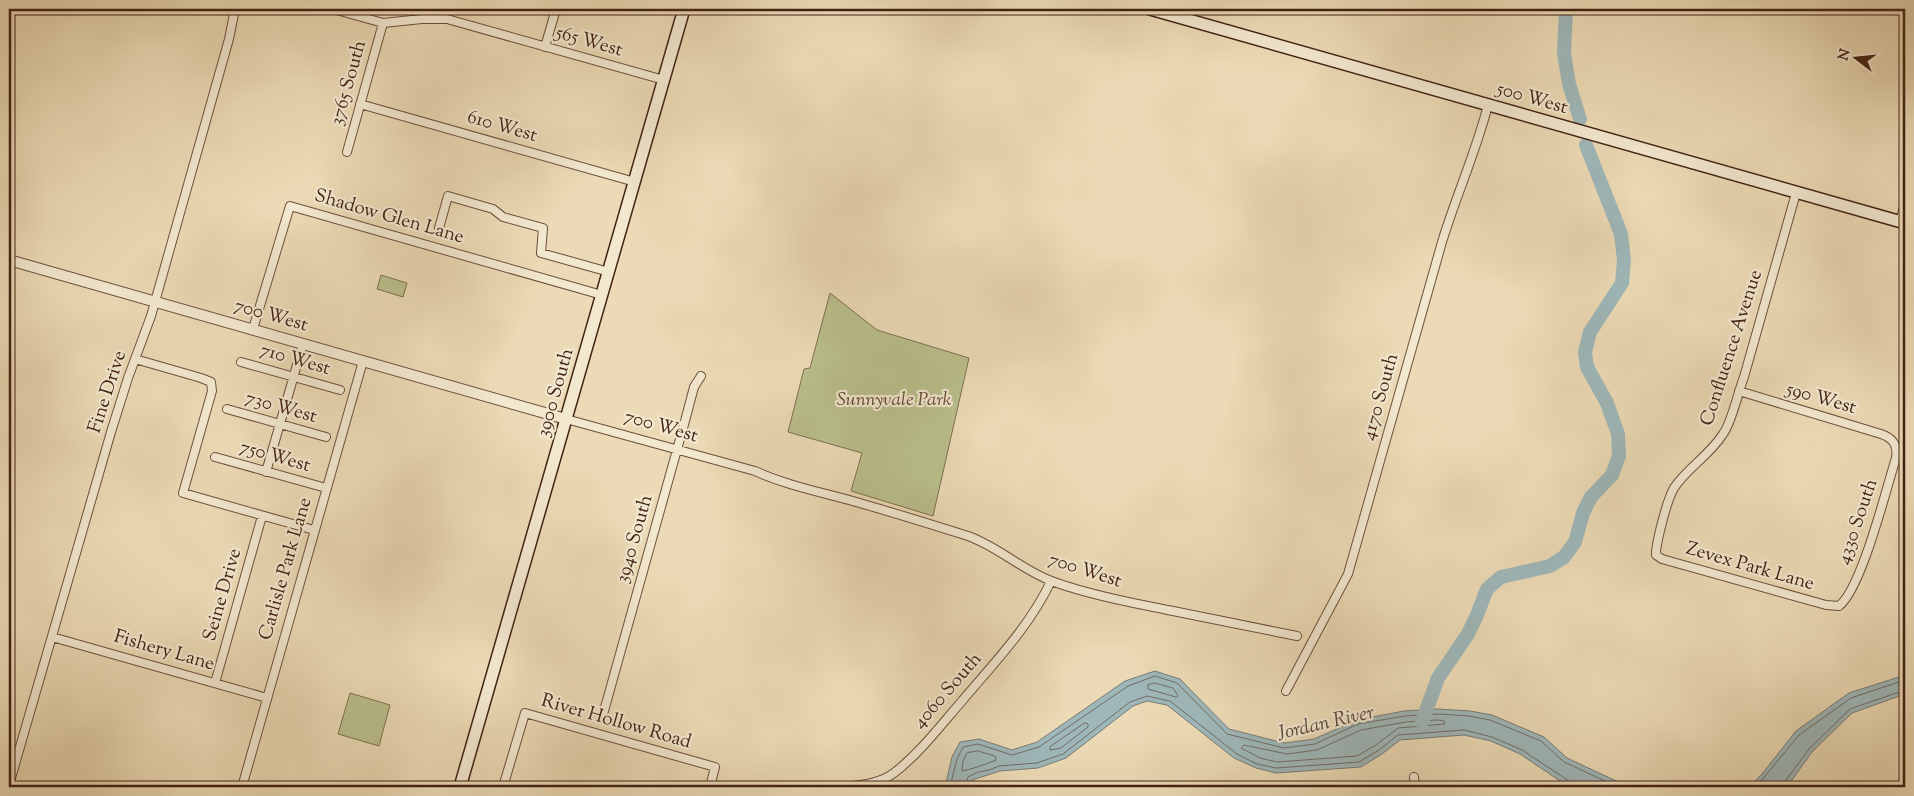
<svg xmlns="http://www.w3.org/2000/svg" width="1914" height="796" font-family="'Sorts Mill Goudy',serif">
  <rect width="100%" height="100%" fill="#ebdab5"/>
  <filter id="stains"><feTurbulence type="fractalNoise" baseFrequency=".004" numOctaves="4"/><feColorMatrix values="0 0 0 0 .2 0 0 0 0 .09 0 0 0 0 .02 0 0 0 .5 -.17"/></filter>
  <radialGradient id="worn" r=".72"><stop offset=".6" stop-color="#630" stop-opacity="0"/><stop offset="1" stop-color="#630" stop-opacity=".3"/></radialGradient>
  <path fill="#b9bf8c" stroke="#7e7050" d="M381,275L407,283L403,297L377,289Z
    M830,293L877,330L969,358L933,516L851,491L862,453L788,432L804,369L810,368Z
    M350,693L390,705L379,746L338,734Z"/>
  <path fill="#9eb7b9" stroke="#797b77" d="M1155,671L1180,679L1229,729L1272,740L1285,743L1314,739L1357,720L1404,711L1438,709L1470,711L1492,715L1544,737L1567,758L1629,787H1569L1520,754L1491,741L1464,735L1400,740L1382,754L1361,767L1276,773L1256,768L1234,758L1167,705L1147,701L1133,706L1066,758L1038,768L1000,771L972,780L970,787H945L952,757L960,742L979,739L1012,750L1037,742L1125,681Z
    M1905,675V694L1852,713L1812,752L1787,787H1749L1762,774L1796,731L1849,693Z"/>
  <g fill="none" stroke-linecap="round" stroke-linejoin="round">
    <path stroke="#706c66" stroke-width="1" d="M1155,683L1173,688L1178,696L1176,697L1148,689V685Z
      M1438,720L1444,721L1445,724L1398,728L1376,745L1357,756L1277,762L1260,758L1241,748L1244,745L1287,754L1317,750L1361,730L1406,722Z
      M1085,723L1088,724V727L1061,748L1050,750V747Z
      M978,751L995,756L996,760C990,763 969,770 962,771L963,761L967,753Z
      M950,787L957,759L963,747L978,744L1012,755L1039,747L1128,686L1155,676L1177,683L1227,734L1284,748L1315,744L1358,724L1405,716L1438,714L1469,716L1490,720L1541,741L1564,762L1618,787
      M965,787L968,777L978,772L989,770L999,766L1037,763L1063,754L1130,702L1147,696L1170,701L1237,754L1257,764L1276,768L1359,762L1379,750L1398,735L1464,730L1492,737L1522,750L1569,781L1571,787
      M1756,787L1799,735L1851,698L1905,680
      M1783,787L1784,783L1809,749L1850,709L1905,690"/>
    <path stroke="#9eb7b9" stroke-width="14" d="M1566,9L1564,53L1569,84L1580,119
      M1422,722L1438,678L1468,634L1477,615L1487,589L1501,577L1550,566L1564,557L1575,542L1583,513L1591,497L1612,475L1619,456L1618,434L1607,403L1587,367L1585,352L1590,332L1622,283L1624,260L1621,234L1586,145"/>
    <defs>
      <path id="minor" d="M333,9L383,23L422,19H447L664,80
        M545,47L556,9
        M360,104L635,182
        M347,152L383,23
        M1900,222L1905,203
        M439,228L448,196L493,209L503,217L543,228L541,253L609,272
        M253,329L290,206L602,295
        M135,359L201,378L211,382L212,391L183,493L314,530
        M241,362L340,390
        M1739,391L1881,434C1893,438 1898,445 1896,458C1886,489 1862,588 1839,606L1826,605L1662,559L1656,555V551C1658,536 1667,500 1674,488C1687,468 1710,455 1723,434C1732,422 1738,392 1744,377L1796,193
        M227,409L326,437
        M566,419L755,471C790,487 827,493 863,504C898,514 933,525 968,536C999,547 1023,571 1054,582C1091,595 1129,602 1168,610C1211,619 1254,627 1297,636
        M215,457L326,488
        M266,472L303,344
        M52,637L267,698
        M215,683L262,516
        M1286,691L1348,574L1442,242C1456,196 1476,152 1488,105
        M604,711L685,421L694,387L701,376
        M1414,777L1415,787
        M9,785L111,432L128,378L151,316L229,39L235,9
        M242,787L363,361
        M503,787L525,713L715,767L710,787
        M843,787C861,785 879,784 894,773C920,753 941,725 962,701C994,663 1030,626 1051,581"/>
      <path id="tertiary" d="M9,260L566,419"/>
      <path id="secondary" d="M1150,9L1905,223
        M460,787L684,9"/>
    </defs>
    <use href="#minor" stroke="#6c503c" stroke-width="10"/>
    <use href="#tertiary" stroke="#6c503c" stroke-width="12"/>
    <use href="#secondary" stroke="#422214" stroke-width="14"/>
    <use href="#minor" stroke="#f2e7cf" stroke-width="8"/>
    <use href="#tertiary" stroke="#f2e7cf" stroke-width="10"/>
    <use href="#secondary" stroke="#f2e7cf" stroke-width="11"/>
  </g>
  <g text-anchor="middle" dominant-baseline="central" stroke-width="4.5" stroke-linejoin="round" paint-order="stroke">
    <g font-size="19" fill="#422214" stroke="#f2e7cf">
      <text transform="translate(589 42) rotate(16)">565 West</text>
      <text transform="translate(349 83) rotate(-74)">3765 South</text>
      <text transform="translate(1532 99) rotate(16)">500 West</text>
      <text transform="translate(502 127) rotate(16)">610 West</text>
      <text transform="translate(389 217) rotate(16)">Shadow Glen Lane</text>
      <text transform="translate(271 316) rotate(16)">700 West</text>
      <text transform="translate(1732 348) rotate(-72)">Confluence Avenue</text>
      <text transform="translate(295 360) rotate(16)">710 West</text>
      <text transform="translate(108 392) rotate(-72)">Fine Drive</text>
      <text transform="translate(556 393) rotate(-74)">3900 South</text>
      <text transform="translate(1381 397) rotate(-74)">4170 South</text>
      <text transform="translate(1821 399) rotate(16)">590 West</text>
      <text transform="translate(281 408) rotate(16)">730 West</text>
      <text transform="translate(661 427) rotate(16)">700 West</text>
      <text transform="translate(275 457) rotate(16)">750 West</text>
      <text transform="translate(1858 522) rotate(-71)">4330 South</text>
      <text transform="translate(635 539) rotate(-74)">3940 South</text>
      <text transform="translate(1750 567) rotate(16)">Zevex Park Lane</text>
      <text transform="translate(286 569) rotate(-74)">Carlisle Park Lane</text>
      <text transform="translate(1085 571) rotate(18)">700 West</text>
      <text transform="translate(223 595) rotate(-74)">Seine Drive</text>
      <text transform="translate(164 651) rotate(16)">Fishery Lane</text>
      <text transform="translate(948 691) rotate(-49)">4060 South</text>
      <text transform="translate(616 722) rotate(16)">River Hollow Road</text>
    </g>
    <g font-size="19" font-style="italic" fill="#604932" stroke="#f2e7cf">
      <text x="894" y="400">Sunnyvale Park</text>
    </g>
    <g font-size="20" font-style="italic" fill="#59473d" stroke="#f2e7cf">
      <text transform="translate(1326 724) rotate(-13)">Jordan River</text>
    </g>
  </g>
  <rect width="1914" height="796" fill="none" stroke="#ebdab5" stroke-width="30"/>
  <rect x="10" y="10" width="1894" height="776" fill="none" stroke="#422214" stroke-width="2.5"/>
  <rect x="15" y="15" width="1884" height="766" fill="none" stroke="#422214"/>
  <g transform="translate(1856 58) rotate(286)" stroke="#f2e7cf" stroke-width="4" paint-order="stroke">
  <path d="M0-4L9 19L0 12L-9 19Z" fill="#422214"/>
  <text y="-8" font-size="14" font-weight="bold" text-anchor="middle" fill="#422214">N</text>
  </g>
  <rect width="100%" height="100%" filter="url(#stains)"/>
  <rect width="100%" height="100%" fill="url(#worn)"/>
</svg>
